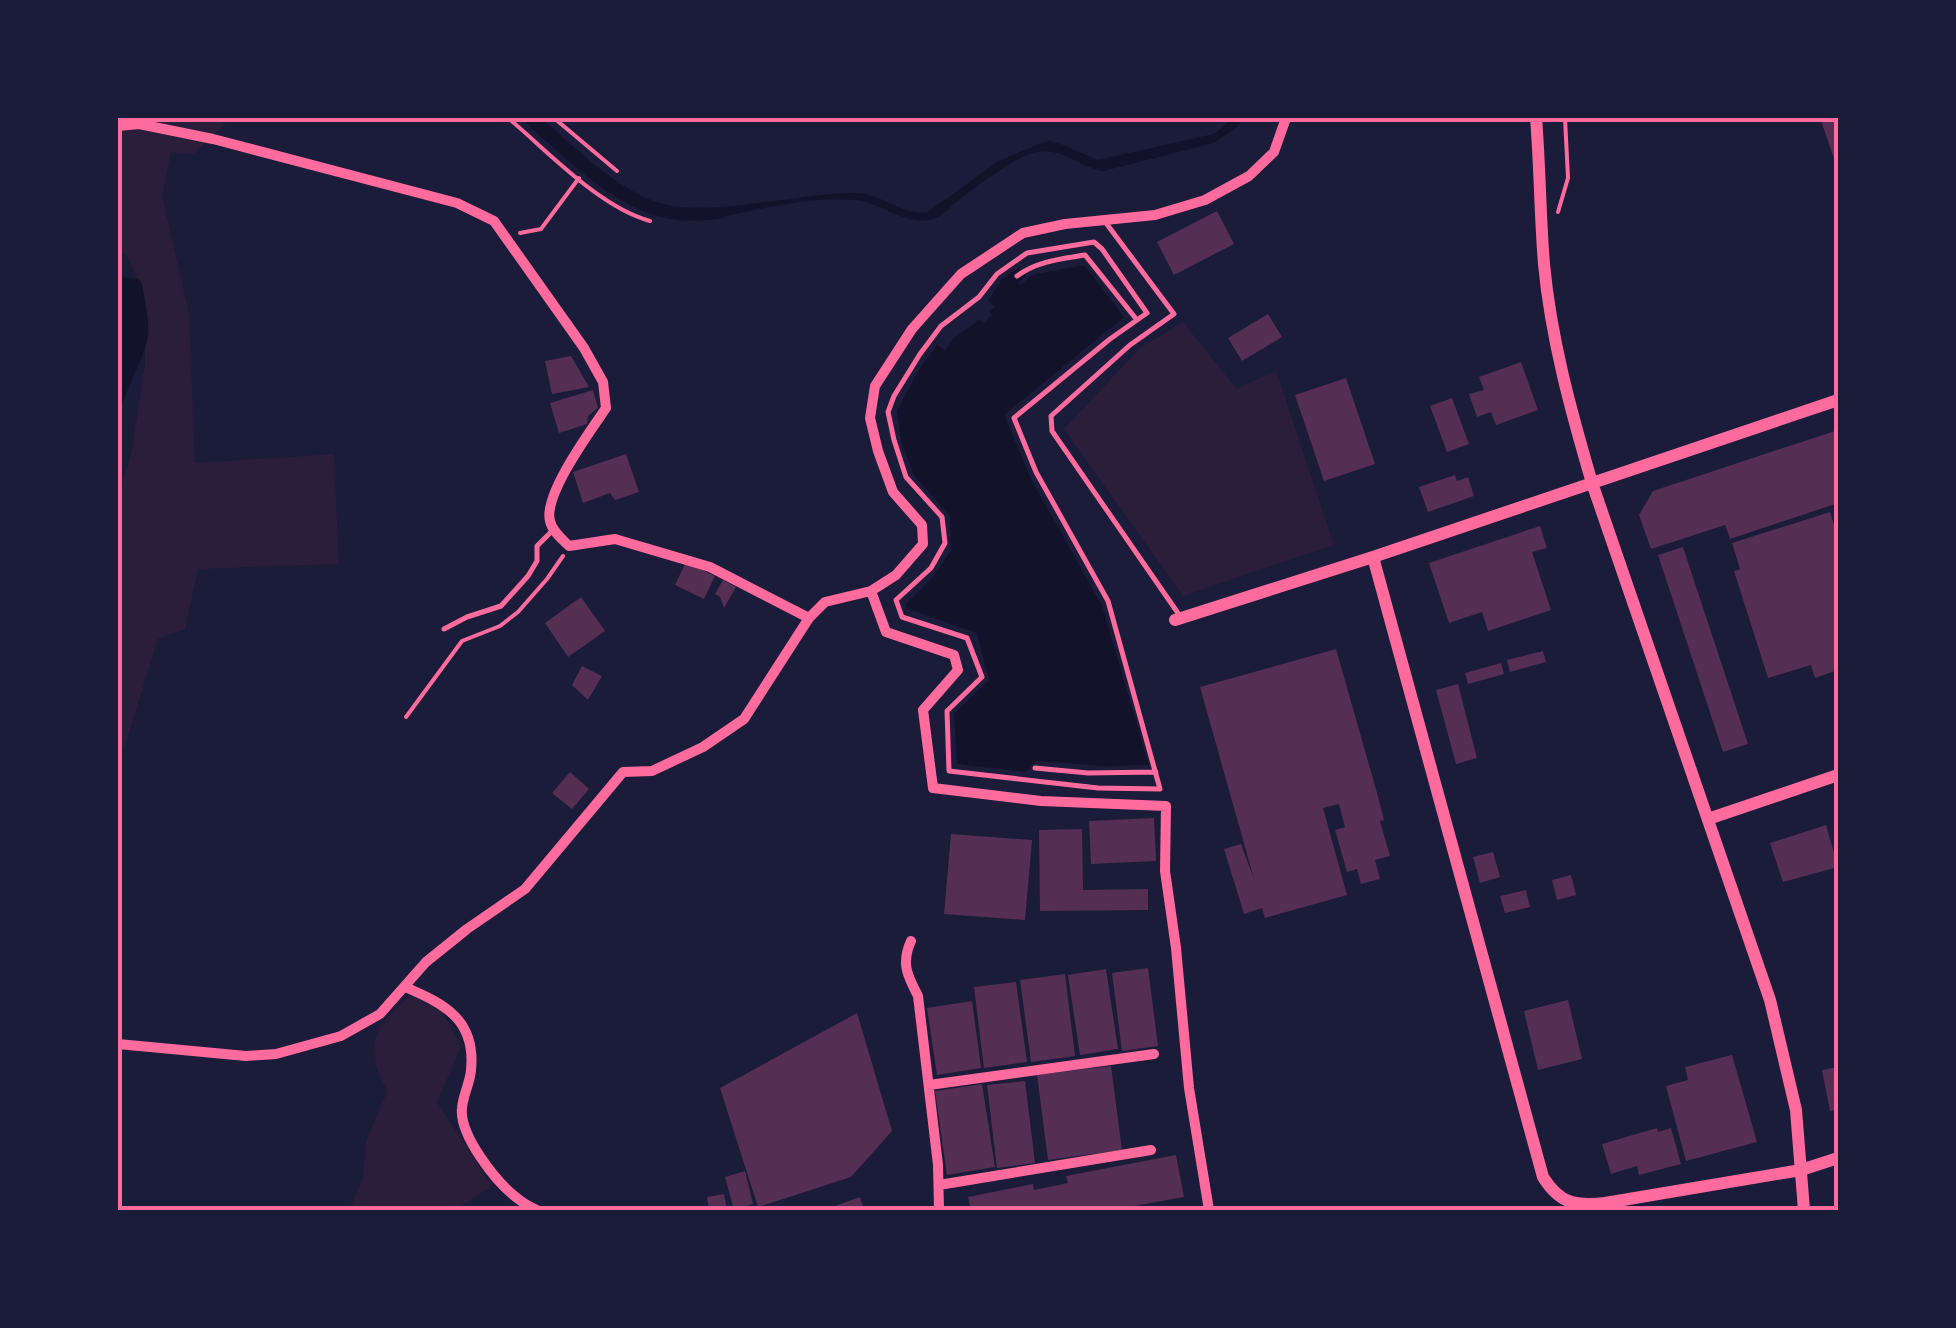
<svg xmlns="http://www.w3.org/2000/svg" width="1956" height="1328" font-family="Mulish,sans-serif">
  <rect width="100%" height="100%" fill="#1b1b3a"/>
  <path fill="#2a1e3b" d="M118,118H214L225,124L193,154L171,152L162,195L189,314L195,463L334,454L339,564L198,569L185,629L158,639L125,746L118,751V494L131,455L145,364L143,289L126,255L118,250Z
    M1183,322L1237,389L1276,370L1334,545L1183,596L1064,429L1140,348Z
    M410,996L429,998L442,1010L461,1047L437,1102L492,1186L455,1210H349L363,1178L366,1141L387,1092C384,1082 376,1071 375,1060C370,1031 390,1013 410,996Z"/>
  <path fill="#12122b" d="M520,118H541C575,147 608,182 651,200C701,221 798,192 856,193C881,193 903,217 928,212L997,162L1041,143L1050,141L1063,145L1098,160L1214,134L1234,118H1244L1237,127L1214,143L1103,171C1081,167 1061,147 1037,152C1017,155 976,187 959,200C948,208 943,218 928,220C903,224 880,202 855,200C812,196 767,208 725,216L724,218C703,221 682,222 661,217C609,204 560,152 520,118Z
    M1079,266H1085L1124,317L1004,415L1032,481L1102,606L1149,765L1104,766L1036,761L1026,772L957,764L954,714L989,680L977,633L906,608L907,603L933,577L951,551L950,516L914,475L901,441L897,411L918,371L937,345L945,351L954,338L980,319L984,323L992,315L989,311L995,307L988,301L1002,279L1019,268L1026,276L1019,282L1021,285L1032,275Z
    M118,277L139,279L142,284C145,302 151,324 147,342C139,368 124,392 118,419Z"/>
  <path fill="#542f53" d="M1820,118H1838V170Z
    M1217,211L1234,244L1174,275L1157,242Z
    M1268,314L1282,337L1242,361L1228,338Z
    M571,356L589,387L552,394L545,361Z
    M1521,362L1538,410L1496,425L1491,412L1477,417L1469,394L1484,390L1479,377Z
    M1346,378L1375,464L1324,481L1295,395Z
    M593,390L598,408L588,416L587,424L559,433L550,403Z
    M1452,398L1469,444L1447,452L1430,406Z
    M1838,430V503L1730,539L1725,525L1651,549L1639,515L1653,491Z
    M626,454L639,492L615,500L610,493L583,503L573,472Z
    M1455,475L1457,481L1468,477L1474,496L1428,512L1419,487Z
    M1830,512L1838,538V670L1815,678L1811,665L1768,678L1734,571L1740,569L1732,543Z
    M1540,526L1547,548L1532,552L1551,610L1488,631L1482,612L1449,623L1429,563Z
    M1683,547L1748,744L1723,752L1658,555Z
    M686,562L715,576L704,599L675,585Z
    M723,580L736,587L724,608L720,597L715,594Z
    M581,597L605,631L568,657L545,623Z
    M1336,649L1377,793L1384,820L1380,821L1390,856L1375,860L1380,879L1361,884L1357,869L1347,872L1335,830L1345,827L1339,804L1323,808L1347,895L1265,918L1262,908L1244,914L1224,849L1241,844L1254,879L1200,687Z
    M1543,651L1546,662L1510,672L1507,660Z
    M1501,663L1504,674L1468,684L1465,673Z
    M582,666L602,676L588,700L572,685Z
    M1458,684L1477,758L1456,764L1436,690Z
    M570,772L589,789L572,809L552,793Z
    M1154,818L1156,861L1091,864L1089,821Z
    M1826,825L1838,867L1783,882L1770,843Z
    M1082,829L1083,890L1148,889V910L1040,911L1039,830Z
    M951,834L1032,840L1025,920L944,914Z
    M1493,852L1500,877L1480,883L1473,857Z
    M1571,875L1576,895L1557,900L1552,880Z
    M1526,890L1530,907L1505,913L1500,896Z
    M1148,968L1158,1046L1122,1051L1112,973Z
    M1106,969L1118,1049L1080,1055L1068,975Z
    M1065,974L1075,1056L1031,1062L1020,980Z
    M1016,982L1027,1062L984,1068L974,987Z
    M1568,1000L1582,1059L1538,1070L1524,1011Z
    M972,1001L981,1068L937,1075L927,1008Z
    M857,1013L892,1131L851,1177L758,1207L720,1088Z
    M1732,1055L1757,1142L1686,1161L1666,1086L1688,1080L1685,1067Z
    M1111,1066L1122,1150L1048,1160L1037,1075Z
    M1838,1067V1109L1830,1111L1822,1070Z
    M1025,1081L1035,1163L997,1168L987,1085Z
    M982,1084L995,1167L947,1175L935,1091Z
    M1657,1128L1658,1132L1671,1128L1681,1164L1639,1175L1637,1166L1611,1174L1602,1144Z
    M1176,1155L1184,1197L1112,1210H971L968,1197L1033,1184L1034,1190L1068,1183L1066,1176Z
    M745,1171L753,1204L734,1210L725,1177Z
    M724,1194L727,1210H709L707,1197Z
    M860,1197L864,1210H824Z"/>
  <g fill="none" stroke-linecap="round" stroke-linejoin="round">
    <path stroke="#ff6b9d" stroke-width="4" d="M508,118C549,152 599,207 650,221
      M554,118L617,171
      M1558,212L1568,178L1565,118
      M520,233L541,229L579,178
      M406,717L462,641L500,626L518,612L547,579L563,556"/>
    <path stroke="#ff6b9d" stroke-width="5" d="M1106,223L1174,314L1130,345L1051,416L1052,431L1180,616
      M1094,242L1102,249L1147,313L1110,339L1014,418L1036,472L1108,601L1160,789L1098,788L949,771L947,711L982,677L967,638L902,617L896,600L931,568L945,543L942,517L906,477L894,440L888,412L894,396L920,354L941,326L979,297L997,274L1027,253Z
      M1017,276C1037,261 1061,259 1085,255L1137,320
      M444,629L467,617L501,606L528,576L537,561V546L553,530
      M1035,768L1088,773L1156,772"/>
    <path stroke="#ff6b9d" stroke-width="10" d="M118,126L139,124L213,139L457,203L494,221L584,348L603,382L606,408C591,430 543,495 550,521C552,531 562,539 569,546L615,539L710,567L809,618
      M871,591L886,632L954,655L958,670L923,710L933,788L1041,801L1166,806L1165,871L1176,948L1189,1088L1209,1210
      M911,941C901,963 907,975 918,996L938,1165L939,1210
      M405,987C445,1004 476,1020 471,1070C470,1083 463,1095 462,1108C459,1135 496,1182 517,1198C523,1203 530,1207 537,1210
      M118,1044L246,1056L276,1054L341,1036L380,1014L426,962L467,929L525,889L623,772L652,771L703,747L744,719L809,618L825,602L871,591L896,575L923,544L922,525L893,492L878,451L870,418L875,386L912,329L961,274L1023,233L1065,224L1155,215L1205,200L1249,176L1274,152L1286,118
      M929,1085L1154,1054
      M939,1185L1151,1150"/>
    <path stroke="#ff6b9d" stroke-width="12" d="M1536,118C1540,166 1540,216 1544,264C1551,339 1571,411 1592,483L1770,1000L1796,1110L1804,1210
      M1373,557L1543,1177C1560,1204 1575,1206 1605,1203L1801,1170L1838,1158
      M1175,620L1373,557L1838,400
      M1708,819L1838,775"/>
  </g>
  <rect width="1956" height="1328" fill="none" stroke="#1b1b3a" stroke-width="240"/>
  <rect x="120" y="120" width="1716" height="1088" fill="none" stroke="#ff6b9d" stroke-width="4"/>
</svg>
